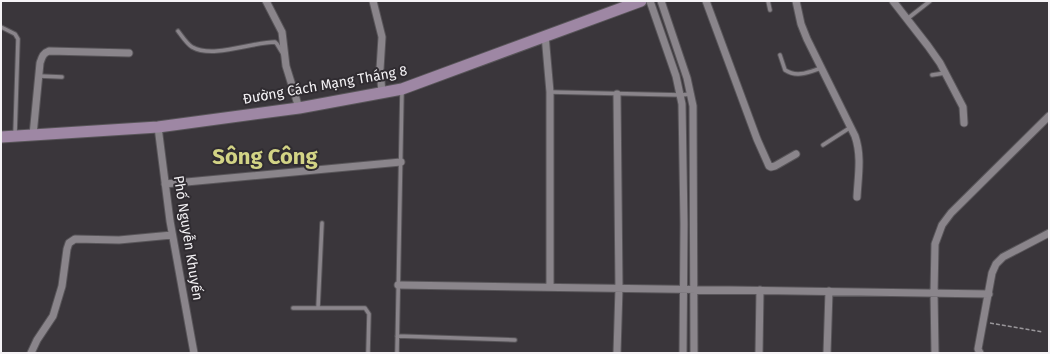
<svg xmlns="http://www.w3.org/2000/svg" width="1050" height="354" font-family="'Fira Sans',sans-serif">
  <rect width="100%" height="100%" fill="#3a363b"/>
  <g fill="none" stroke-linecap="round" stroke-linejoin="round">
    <defs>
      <path id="lane" d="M768,1L770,10
        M907,19L930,1
        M1,27L15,34L18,39L15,135
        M178,31C182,36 186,43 192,47C213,59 252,42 275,42L277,44L283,54
        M780,55L785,70C797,78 809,72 821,68
        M932,75L945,73
        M39,76L62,77
        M550,92L681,95L691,94
        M823,145L851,127
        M293,308H365L369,314L368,353
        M318,308L322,223
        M397,336L515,340
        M397,353L402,90"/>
      <path id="street" d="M266,1L282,32L286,66L299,108
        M373,1L382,37L380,69L382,93
        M650,1L676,76L682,104L684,224L683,353
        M661,1L687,78L693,106L694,353
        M706,1L757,139L769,166L771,167L775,166L796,154
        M796,1L801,24L807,39L855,136C862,156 858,177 857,197
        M893,1L928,46L940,63L963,107L964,123
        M545,35L550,92V287
        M617,94L619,288L617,353
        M158,127L170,221L194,353
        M33,135L40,63C42,57 43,53 49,51L129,53
        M165,184L401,162
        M398,285L989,294
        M31,353L37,340L53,316L62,286L67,249L69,243L75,239L119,240L172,235
        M759,353L760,290
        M827,353L829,291
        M935,353L934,293L935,244L942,225L951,213L1049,116
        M980,353L978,349L992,273L996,264L1003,257L1049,233"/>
      <path id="secondary" d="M1,137L158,127L299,108L402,89L641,1"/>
    </defs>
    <use href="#lane" stroke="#585559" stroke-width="5.5"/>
    <use href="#street" stroke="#585559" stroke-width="9"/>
    <use href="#secondary" stroke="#585559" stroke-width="13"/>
    <path stroke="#99969a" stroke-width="1.5" stroke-dasharray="4 2" stroke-linecap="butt" d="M990,323L1043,332"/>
    <use href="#lane" stroke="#8a858b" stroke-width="3.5"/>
    <use href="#street" stroke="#8a858b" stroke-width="7"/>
    <use href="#secondary" stroke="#9e87a4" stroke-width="11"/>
  </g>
  <g text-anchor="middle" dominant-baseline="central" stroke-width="4" stroke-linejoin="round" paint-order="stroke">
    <g font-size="14" fill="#f5f3f6" stroke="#302c31">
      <text transform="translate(325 85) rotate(-10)">Đường Cách Mạng Tháng 8</text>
      <text transform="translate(188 238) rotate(81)">Phố Nguyễn Khuyến</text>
    </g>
    <g font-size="22" font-weight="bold" fill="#d2d385" stroke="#302c31">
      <text x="265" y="156">Sông Công</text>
    </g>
  </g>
  <rect width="1050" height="354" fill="none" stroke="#f5f3f6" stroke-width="4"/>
</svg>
